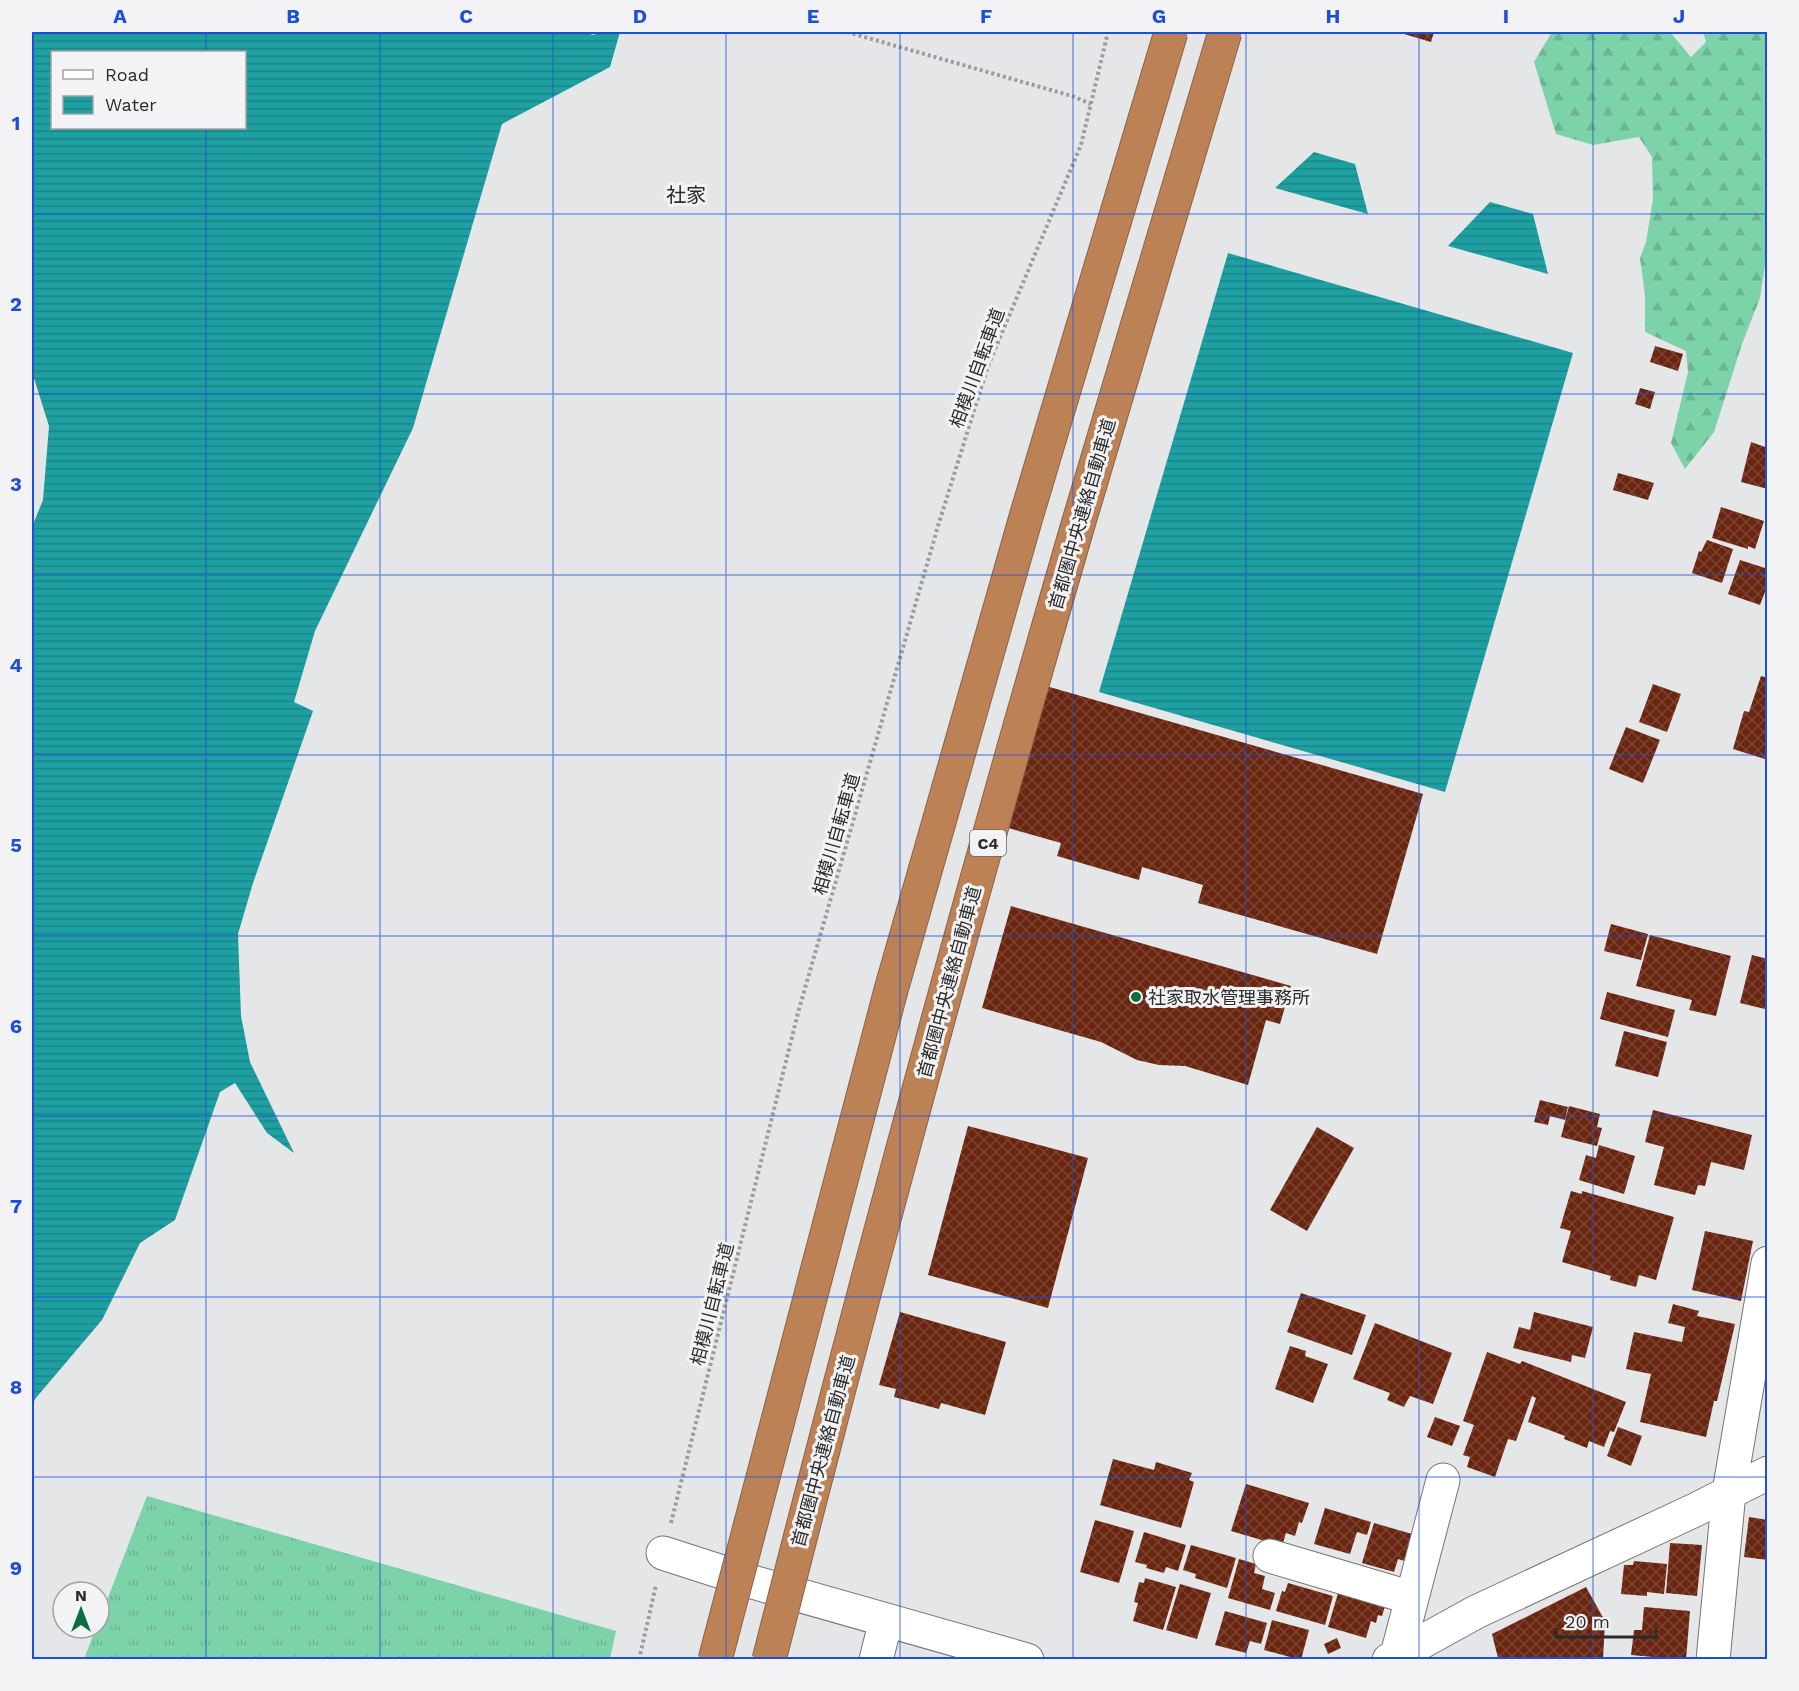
<svg xmlns="http://www.w3.org/2000/svg" width="1799" height="1691" font-family="'Work Sans','Noto Sans JP',sans-serif">
  <defs>
    <pattern id="grass-tufts" width="24" height="20" patternUnits="userSpaceOnUse" patternTransform="scale(1.5)"><rect width="24" height="20" fill="#7cd3a9"/><path d="M3 7l-1-3M5 7V3M7 7l1-3M15 17l-1-3M17 17v-4M19 17l1-3" fill="none" stroke="#6bb592"/></pattern>
    <pattern id="forest-firs" width="22" height="20" patternUnits="userSpaceOnUse" patternTransform="scale(1.5)"><rect width="22" height="20" fill="#7cd3a9"/><path d="M5 1l3.5 6h-7zM16 11l3.5 6h-7z" fill="#6bb592"/></pattern>
    <pattern id="water-rules" width="6" height="5" patternUnits="userSpaceOnUse" patternTransform="scale(1.5)"><rect width="6" height="5" fill="#1ea0a3"/><path d="M0 2.5h6" fill="none" stroke="#1b8385"/></pattern>
    <pattern id="building-cross-hatch" width="8" height="8" patternUnits="userSpaceOnUse" patternTransform="scale(1.5)"><rect width="8" height="8" fill="#692510"/><path d="M0 0l8 8M0 8l8-8" fill="none" stroke="#7a4433"/></pattern>
  </defs>
  <rect width="100%" height="100%" fill="#e5e6e7"/>
  <path fill="url(#grass-tufts)" d="M147,1496L616,1631L610,1659H84L96,1628H99V1621Z"/>
  <path fill="url(#forest-firs)" d="M1552,32H1670L1691,57L1706,42L1703,32H1767L1768,245L1760,298L1742,344L1714,432L1685,469L1671,443L1688,372L1686,351L1645,332V295L1640,258L1646,242L1653,199L1652,157L1639,137L1593,145L1556,134L1534,62Z"/>
  <path fill="url(#water-rules)" fill-rule="evenodd" d="M32,32H582L594,35L599,32H620L610,67L502,124L413,428L315,631L294,702L313,711L253,883L238,934L241,1016L250,1062L294,1153L267,1133L235,1083L220,1092L175,1220L140,1243L102,1320L35,1399L32,1407V527L43,500L49,426L32,372ZM52,52H244V128H52Z
    M1314,152L1355,164L1368,214L1275,188Z
    M1490,202L1533,214L1548,274L1448,246Z
    M1228,253L1573,353L1445,792L1099,692Z"/>
  <path fill="url(#building-cross-hatch)" d="M1404,32H1434L1431,42L1404,34Z
    M1655,346L1683,354L1678,371L1650,362Z
    M1640,388L1655,392L1650,409L1635,404Z
    M1751,442L1768,448V489L1741,482Z
    M1618,473L1654,483L1648,500L1613,490Z
    M1721,507L1764,521L1755,549L1748,546V549L1712,538Z
    M1707,540L1733,549L1722,583L1692,573L1699,551L1701,552Z
    M1740,560L1768,569V584L1760,605L1728,594Z
    M1761,676L1768,678V760L1733,749L1744,711L1749,712Z
    M1653,684L1681,694L1667,732L1639,722Z
    M1046,686L1423,794L1377,954L1198,903L1203,885L1142,867L1139,880L1057,856L1061,843L1005,827Z
    M1626,727L1660,740L1643,783L1609,769Z
    M1011,906L1291,986L1280,1024L1266,1020L1248,1085L1185,1066L1159,1065L1137,1060L1101,1042L982,1008Z
    M1611,924L1648,934L1641,960L1604,951Z
    M1650,935L1731,956L1716,1016L1689,1010L1692,1000L1636,986Z
    M1752,955L1768,959V1004H1766L1765,1009L1740,1003Z
    M1607,992L1675,1010L1668,1037L1600,1019Z
    M1624,1031L1667,1042L1658,1077L1615,1066Z
    M1540,1100L1568,1107L1565,1120L1550,1116L1548,1125L1534,1122Z
    M1569,1106L1600,1114L1597,1127L1602,1128L1597,1146L1561,1137Z
    M1653,1110L1752,1135L1744,1170L1711,1162L1705,1186L1698,1185L1695,1195L1654,1185L1664,1147L1645,1142Z
    M968,1126L1088,1158L1048,1308L928,1275Z
    M1317,1127L1354,1148L1307,1231L1270,1210Z
    M1599,1145L1635,1156L1624,1194L1579,1180L1586,1155L1596,1158Z
    M1571,1191L1582,1194V1191L1674,1217L1656,1280L1639,1275L1636,1287L1610,1280L1611,1276L1562,1262L1571,1231L1560,1228Z
    M1705,1231L1753,1241L1741,1301L1692,1290Z
    M1301,1293L1366,1315L1352,1355L1287,1332Z
    M1673,1304L1699,1311L1697,1316L1735,1324L1717,1401H1714L1706,1437L1640,1422L1651,1374L1626,1369L1634,1332L1682,1342L1685,1327L1668,1323Z
    M900,1312L1006,1342L985,1415L941,1403L939,1409L894,1397L896,1389L879,1385Z
    M1534,1312L1593,1327L1585,1358L1572,1355L1571,1362L1513,1348L1519,1327L1530,1330Z
    M1375,1323L1452,1353L1433,1404L1410,1396L1404,1407L1387,1400L1390,1393L1353,1379Z
    M1290,1346L1306,1351L1305,1356L1328,1364L1313,1403L1275,1389Z
    M1487,1352L1520,1364L1522,1361L1626,1402L1614,1432L1610,1431L1604,1447L1589,1441L1587,1448L1564,1439L1565,1436L1528,1422L1536,1398L1532,1396L1516,1441L1508,1439L1495,1477L1467,1467L1470,1457L1463,1455L1474,1425L1463,1421Z
    M1435,1417L1460,1426L1452,1446L1427,1437Z
    M1618,1427L1642,1436L1631,1466L1607,1456Z
    M1113,1459L1154,1470L1156,1462L1192,1473L1189,1480L1194,1482L1181,1528L1100,1505Z
    M1246,1484L1309,1503L1302,1523L1299,1522L1295,1536L1286,1533L1282,1546L1231,1531Z
    M1325,1508L1371,1522L1367,1535L1357,1532L1350,1554L1314,1544Z
    M1749,1517L1768,1520V1560L1744,1557Z
    M1095,1520L1134,1531L1119,1583L1080,1572Z
    M1374,1523L1419,1536L1411,1563L1398,1559L1394,1572L1362,1563Z
    M1144,1532L1186,1545L1178,1571L1166,1567L1164,1573L1146,1568L1147,1565L1135,1562Z
    M1670,1543L1702,1545L1697,1596L1666,1593Z
    M1191,1545L1236,1558L1227,1588L1195,1578L1196,1574L1183,1570Z
    M1239,1559L1256,1564L1254,1573L1265,1576L1262,1589L1275,1593L1270,1610L1228,1598Z
    M1634,1561L1667,1564L1664,1594L1647,1592V1596L1621,1594L1624,1565H1633Z
    M1145,1578L1176,1587L1163,1630L1133,1621L1138,1603L1134,1602L1139,1582L1144,1583Z
    M1288,1583L1333,1596L1325,1625L1276,1611L1282,1591L1285,1592Z
    M1180,1584L1211,1593L1197,1639L1166,1630Z
    M1586,1587L1605,1621L1603,1660L1498,1658L1492,1634Z
    M1339,1590L1386,1603L1382,1616L1378,1615L1376,1623L1371,1621L1366,1638L1328,1627Z
    M1644,1607L1690,1611L1686,1660L1631,1655L1634,1630H1642Z
    M1225,1611L1267,1623L1261,1644L1250,1641L1246,1653L1215,1645Z
    M1272,1620L1309,1630L1301,1660L1264,1650Z
    M1337,1638L1341,1648L1328,1654L1324,1644Z"/>
  <g fill="none" stroke-linecap="round" stroke-linejoin="round">
    <defs>
      <path id="minor" d="M663,1553L756,1583L1027,1660
        M1270,1556L1412,1598
        M1397,1655L1443,1480
        M876,1660L886,1620
        M1389,1660L1476,1612L1695,1510L1768,1473
        M1713,1660L1729,1492L1768,1263"/>
    </defs>
    <use href="#minor" stroke="#757576" stroke-width="35"/>
    <path stroke="#9b9c9c" stroke-width="4" stroke-dasharray="3 3" stroke-linecap="butt" d="M847,32L1072,96L1091,104
      M671,1523L799,1009L938,526L988,366L1081,145L1108,32
      M639,1660L656,1585"/>
    <use href="#minor" stroke="#fff" stroke-width="33"/>
    <defs>
      <path id="highway-bridge" d="M715,1660L891,990L1026,517L1171,32
        M769,1660C865,1281 968,903 1077,528C1125,362 1176,197 1225,32"/>
    </defs>
    <use href="#highway-bridge" stroke="#8a6347" stroke-width="35" stroke-linecap="butt"/>
    <use href="#highway-bridge" stroke="#bd8156" stroke-width="33"/>
  </g>
  <path fill="none" stroke="#1d4ed8" stroke-width="1.5" stroke-opacity="0.55" d="M206,32V52M380,32V1660M553,32V1660M726,32V1660M900,32V1660M1073,32V1660M1246,32V1660M1419,32V1660M1593,32V1660M206,128V1660M32,214H1768M32,394H1768M32,575H1768M32,755H1768M32,936H1768M32,1116H1768M32,1297H1768M32,1477H1768"/>
  <circle fill="#0b6d42" stroke="#f3f3f5" stroke-width="2" cx="1136" cy="997" r="6"/>
  <g text-anchor="middle" dominant-baseline="central" stroke-width="6" stroke-linejoin="round" paint-order="stroke">
    <rect fill="#f3f3f5" stroke="#676768" stroke-width="1.5" x="970" y="830" width="36" height="26" rx="4.5"/>
    <g font-size="16" font-weight="bold" fill="#2b2b2b">
      <text x="988" y="843">C4</text>
    </g>
    <g font-size="18" fill="#2b2b2b" stroke="#f3f3f5">
      <text transform="translate(977 368) rotate(-70)">相模川自転車道</text>
      <text transform="translate(1082 514) rotate(-74)">首都圏中央連絡自動車道</text>
      <text transform="translate(836 834) rotate(-74)">相模川自転車道</text>
      <text transform="translate(949 982) rotate(-75)">首都圏中央連絡自動車道</text>
      <text transform="translate(712 1304) rotate(-76)">相模川自転車道</text>
      <text transform="translate(823 1451) rotate(-75)">首都圏中央連絡自動車道</text>
    </g>
    <g font-size="18" fill="#2b2b2b" stroke="#f3f3f5" text-anchor="start">
      <text x="1148" y="997">社家取水管理事務所</text>
    </g>
    <g font-size="20" fill="#2b2b2b" stroke="#f3f3f5">
      <text x="686" y="195">社家</text>
    </g>
  </g>
  <rect width="1799" height="1691" fill="none" stroke="#f3f3f5" stroke-width="66"/>
  <rect x="51" y="51" width="195" height="78" fill="#f3f3f5" stroke="#a3a3a4" stroke-width="1.5"/>
  <rect x="63" y="70" width="30" height="9" fill="#ffffff" stroke="#a3a3a4" stroke-width="1.5"/>
  <text x="105" y="81" font-size="18" fill="#2b2b2b">Road</text>
  <rect x="63" y="96" width="30" height="18" fill="url(#water-rules)" stroke="#a3a3a4" stroke-width="1.5"/>
  <text x="105" y="111" font-size="18" fill="#2b2b2b">Water</text>
  <g transform="translate(81 1610)"><circle r="28" fill="#f3f3f5" stroke="#a3a3a4" stroke-width="1.5"/>
  <path d="M0-4.5L10 22L0 15L-10 22Z" fill="#0b6d42"/>
  <text y="-9" font-size="16" font-weight="bold" text-anchor="middle" fill="#2b2b2b">N</text>
  </g>
  <path d="M1556 1628v9h100v-9" fill="none" stroke="#2b2b2b" stroke-width="3"/>
  <text x="1565" y="1628" font-size="18" fill="#2b2b2b" stroke="#f3f3f5" stroke-width="4.5" paint-order="stroke">20 m</text>
  <rect x="33" y="33" width="1733" height="1625" fill="none" stroke="#1d4ed8" stroke-width="2"/>
  <g font-size="20" text-anchor="middle" font-weight="bold" fill="#1d4ed8">
    <text x="120" y="23">A</text>
    <text x="293" y="23">B</text>
    <text x="466" y="23">C</text>
    <text x="640" y="23">D</text>
    <text x="813" y="23">E</text>
    <text x="986" y="23">F</text>
    <text x="1159" y="23">G</text>
    <text x="1333" y="23">H</text>
    <text x="1506" y="23">I</text>
    <text x="1679" y="23">J</text>
    <text x="16" y="130">1</text>
    <text x="16" y="311">2</text>
    <text x="16" y="491">3</text>
    <text x="16" y="672">4</text>
    <text x="16" y="852">5</text>
    <text x="16" y="1033">6</text>
    <text x="16" y="1213">7</text>
    <text x="16" y="1394">8</text>
    <text x="16" y="1575">9</text>
  </g>
</svg>
